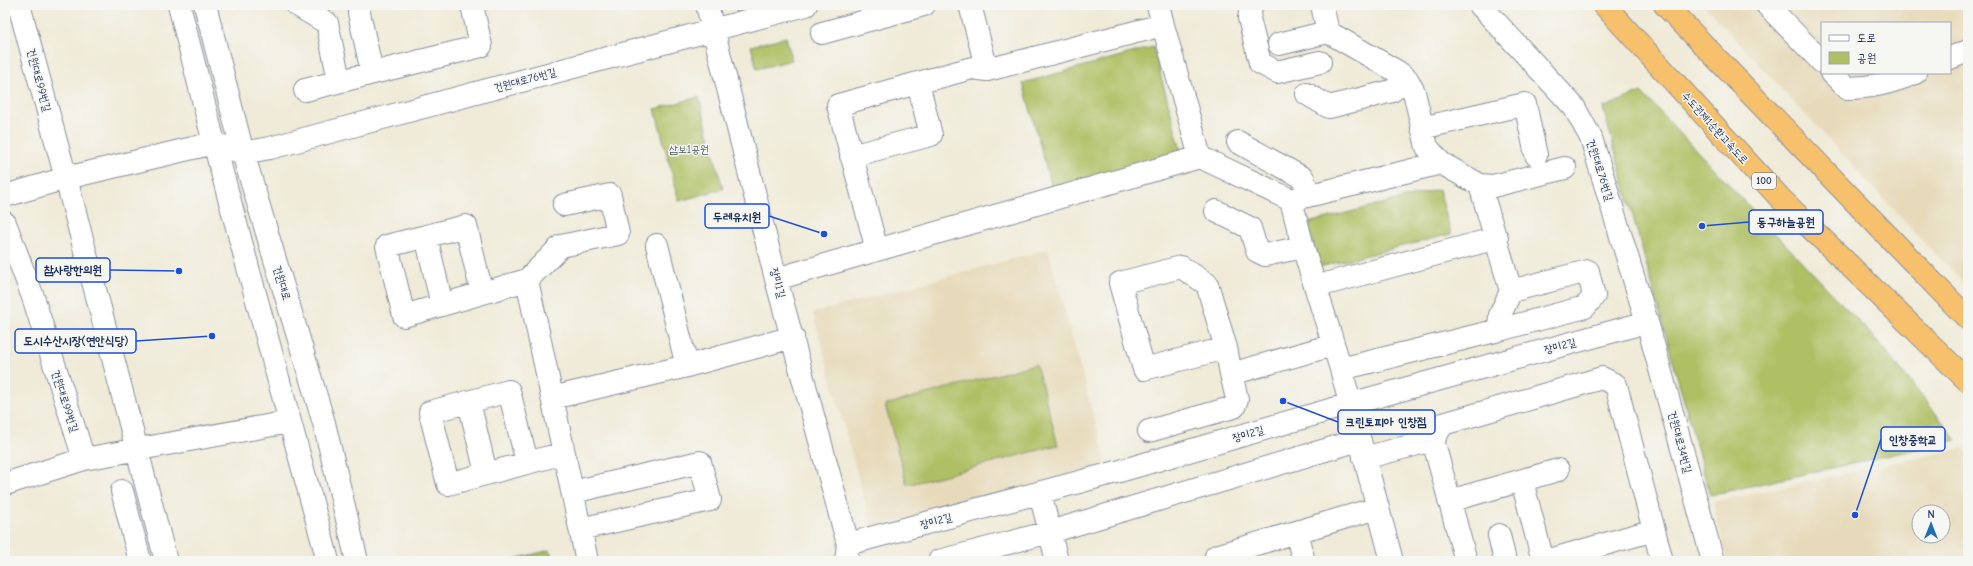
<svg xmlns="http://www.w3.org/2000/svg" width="1973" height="566" font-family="'Comic Neue','Poor Story',sans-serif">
  <rect width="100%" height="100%" fill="#f6f6f2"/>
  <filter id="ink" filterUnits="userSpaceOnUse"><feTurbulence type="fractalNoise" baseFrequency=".025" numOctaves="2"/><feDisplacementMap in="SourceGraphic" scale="8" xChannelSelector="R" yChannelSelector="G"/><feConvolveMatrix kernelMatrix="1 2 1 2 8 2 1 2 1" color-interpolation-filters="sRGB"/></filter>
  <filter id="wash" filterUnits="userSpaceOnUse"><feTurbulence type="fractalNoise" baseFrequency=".012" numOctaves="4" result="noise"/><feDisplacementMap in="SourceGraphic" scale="16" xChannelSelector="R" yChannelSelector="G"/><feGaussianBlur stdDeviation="0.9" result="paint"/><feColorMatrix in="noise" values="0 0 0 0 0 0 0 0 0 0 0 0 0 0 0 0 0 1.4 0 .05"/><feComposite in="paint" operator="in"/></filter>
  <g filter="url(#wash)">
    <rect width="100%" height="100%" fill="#f0ebd8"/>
    <path fill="#e7daba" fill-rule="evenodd" d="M1704,5H1968V287L1930,249ZM1822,23H1950V73H1822Z
      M1048,249L1107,465L872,528L813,313Z
      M1964,448L1968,453V561H1727L1713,502ZM1919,512H1943V536H1919Z"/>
    <path fill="#afbf63" stroke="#657760" d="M786,37L792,60L757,69L751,46Z
      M1153,47L1182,154L1052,189L1023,83Z
      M1641,92L1880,344L1957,440L1710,495L1603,108Z
      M699,97L723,189L679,201L655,109Z
      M1439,189L1451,234L1319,267L1308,223Z
      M1036,364L1058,445L907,485L885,405Z
      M550,550L553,561H506Z"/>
  </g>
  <g filter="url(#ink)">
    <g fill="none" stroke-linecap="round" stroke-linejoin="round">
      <defs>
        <path id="minor" d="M19,5L66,178L166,561
          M179,5L214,143L328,561
          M205,5L243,153L324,423L357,561
          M297,5L327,23L339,80
          M707,5L776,279L848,544L846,561
          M970,5L987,70
          M1322,5L1328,32L1398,72L1407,79L1414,92L1427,147L1441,163L1480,185L1511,291L1500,315L1499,330L1341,369
          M1480,5L1574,107L1591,138L1647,322L1713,561
          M1767,5L1822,62
          M1251,8L1249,18L1260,63L1277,72L1320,62
          M359,13L372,72
          M1163,25L1200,157
          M822,33L924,5
          M1279,44L1328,32
          M1950,58L1968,51
          M1832,73L1847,88C1872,88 1892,83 1915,73
          M305,90L481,46L472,5
          M1307,94L1329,107L1392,91L1407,79
          M1422,128L1525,104L1536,155
          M1238,142L1303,178L1309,195
          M851,156L931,135L918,83
          M1480,185L1493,186L1565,168
          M5,196L66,178L214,143L243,153L270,148L806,5
          M1291,200L1441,163
          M1216,211L1250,228L1257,251L1265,255L1303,247
          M5,223L33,297L84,459
          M426,236L442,305
          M657,245L687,366L793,337
          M877,250L838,105L972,68L987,70L1163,25L1158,5
          M776,279L1200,157L1291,200L1303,247L1341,369L1392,561
          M527,280L587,561
          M1329,283L1497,238
          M482,293L466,226L387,246L404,316L527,280L561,246L618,234L610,195L564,205
          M1499,330L1585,307L1594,296L1588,271L1511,291
          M1226,348L1144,369L1120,283L1181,267L1207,284L1226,348L1231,374L1333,345
          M552,398L687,366
          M469,402L486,473
          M1149,431L1234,407L1237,399L1231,374
          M1433,440L1466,561
          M1364,458L1433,440L1443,424L1602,378L1616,385L1662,561
          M527,462L509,391L430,412L448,484L564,453
          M1522,481L1543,561
          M5,484L84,459L289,422
          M122,491L140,561
          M573,492L700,462L710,500L580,529
          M1040,493L1057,561
          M1449,501L1558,470
          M1296,533L1304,561
          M1499,535L1505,561
          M848,544L1120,471L1350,404L1647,322
          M939,561L1050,532L1359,440
          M1217,561L1216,556L1377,508
          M1546,561L1654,530"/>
        <path id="highway" d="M1604,5L1780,198L1968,381
          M1665,5L1968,319"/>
      </defs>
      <use href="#minor" stroke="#868d9b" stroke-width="24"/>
      <use href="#highway" stroke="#868d9b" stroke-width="24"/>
      <use href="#minor" stroke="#fff" stroke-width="22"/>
      <use href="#highway" stroke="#f7c06c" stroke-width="22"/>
    </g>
  </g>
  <g text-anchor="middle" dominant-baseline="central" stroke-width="3" stroke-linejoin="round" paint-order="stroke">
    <rect fill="#f6f6f2" stroke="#5d6b8a" stroke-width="1" x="1752" y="173" width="24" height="16" rx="3"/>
    <g font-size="10" font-weight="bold" fill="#1b2f5e">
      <text x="1764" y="181">100</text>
    </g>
    <g font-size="11" fill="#1b2f5e" stroke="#f6f6f2">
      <text transform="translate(39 80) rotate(75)">건원대로99번길</text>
      <text transform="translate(525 80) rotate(-15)">건원대로76번길</text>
      <text transform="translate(1715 128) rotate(48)">수도권제1순환고속도로</text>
      <text transform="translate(1600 170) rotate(72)">건원대로76번길</text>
      <text transform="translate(282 283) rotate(73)">건원대로</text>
      <text transform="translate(778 283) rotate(75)">장미1길</text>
      <text transform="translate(1560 346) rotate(-15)">장미2길</text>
      <text transform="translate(65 401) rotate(72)">건원대로99번길</text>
      <text transform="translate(1248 434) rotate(-16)">장미2길</text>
      <text transform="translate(1680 442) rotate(75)">건원대로34번길</text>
      <text transform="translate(936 521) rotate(-15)">장미2길</text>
    </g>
    <g font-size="11" fill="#475a60" stroke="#f6f6f2">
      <text x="689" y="149">삼보1공원</text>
    </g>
  </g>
  <path fill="none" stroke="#1d4ed8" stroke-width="1.5" d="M824 234L769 216M1702 226L1749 222M179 271L110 270M212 336L136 341M1283 401L1338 422M1855 515L1881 439"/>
  <g fill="#1d4ed8" stroke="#f6f6f2" stroke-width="1.5">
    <circle cx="824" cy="234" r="4"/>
    <circle cx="1702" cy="226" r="4"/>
    <circle cx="179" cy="271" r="4"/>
    <circle cx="212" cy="336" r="4"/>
    <circle cx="1283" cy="401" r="4"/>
    <circle cx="1855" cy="515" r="4"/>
  </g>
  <g fill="#f6f6f2" stroke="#1d4ed8" stroke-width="1.5">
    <rect x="705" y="204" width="64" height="24" rx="4"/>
    <rect x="1749" y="210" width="74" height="24" rx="4"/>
    <rect x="36" y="258" width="74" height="24" rx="4"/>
    <rect x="15" y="329" width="121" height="24" rx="4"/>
    <rect x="1338" y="410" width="97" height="24" rx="4"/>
    <rect x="1881" y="427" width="64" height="24" rx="4"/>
  </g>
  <g font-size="12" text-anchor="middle" font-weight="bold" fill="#1b2f5e">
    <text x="737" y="221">두레유치원</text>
    <text x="1786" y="226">동구하늘공원</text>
    <text x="73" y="274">참사랑한의원</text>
    <text x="76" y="345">도시수산시장(연안식당)</text>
    <text x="1386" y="426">크린토피아 인창점</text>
    <text x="1913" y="444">인창중학교</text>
  </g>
  <rect width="1973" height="566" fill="none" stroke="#f6f6f2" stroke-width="20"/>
  <rect x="1821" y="22" width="130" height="52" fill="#f6f6f2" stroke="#9ea6b7"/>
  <rect x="1829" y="35" width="20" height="6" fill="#ffffff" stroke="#9ea6b7"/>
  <text x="1857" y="42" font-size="12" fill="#1b2f5e">도로</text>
  <rect x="1829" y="52" width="20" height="12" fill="#afbf63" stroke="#9ea6b7"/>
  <text x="1857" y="62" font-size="12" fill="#1b2f5e">공원</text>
  <g transform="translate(1931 524)"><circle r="19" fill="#f6f6f2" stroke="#9ea6b7"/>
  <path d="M0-3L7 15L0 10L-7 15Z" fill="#1f6fb2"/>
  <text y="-6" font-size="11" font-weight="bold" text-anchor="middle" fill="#1b2f5e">N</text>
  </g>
</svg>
